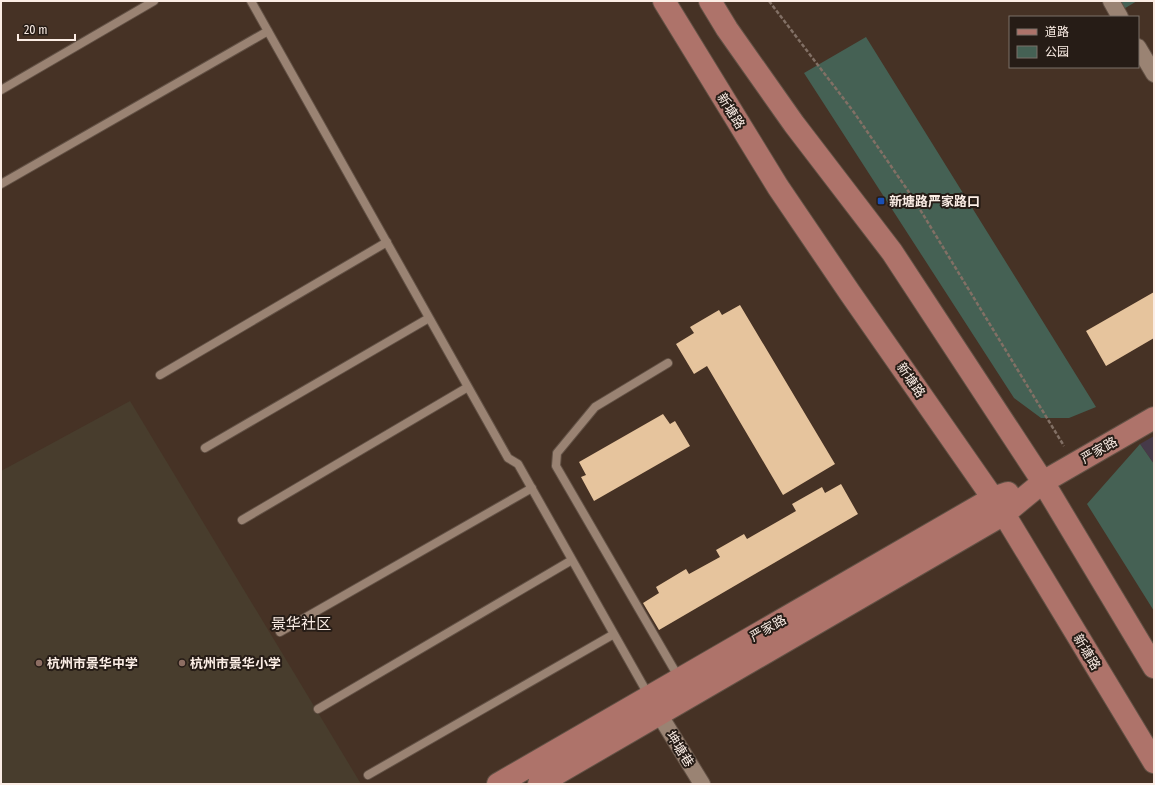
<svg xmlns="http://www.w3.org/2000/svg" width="1155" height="785" font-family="'Fira Sans Condensed','Noto Sans SC',sans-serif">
  <rect width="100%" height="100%" fill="#463225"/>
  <path fill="#463a49" d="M1154,436V464L1140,444Z"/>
  <path fill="#483d2d" d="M130,401L361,784H1V471Z"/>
  <path fill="#456154" d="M1117,1H1137L1122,10Z
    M866,37L1096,407L1069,418H1041L1014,398L804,73Z
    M1140,444L1154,464V611L1087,504Z"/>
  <path fill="#e6c49d" d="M1154,292V338L1106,366L1086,331Z
    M740,305L835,464L783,495L707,366L694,374L676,344L694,333L690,327L719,310L722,315Z
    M663,414L670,424L675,421L690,446L594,501L581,477L586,475L579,462Z
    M841,484L858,514L659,630L643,603L659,593L656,587L686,569L689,574L720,557L716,550L744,534L747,539L796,511L792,504L822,487L825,493Z"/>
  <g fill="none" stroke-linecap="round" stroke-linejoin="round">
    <defs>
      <path id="lane" d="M251,1L508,458L518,464L649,696
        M1,90L154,1
        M1,184L268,31
        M668,363L595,407L557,453L556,466L679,678
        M160,375L387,242
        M205,448L429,318
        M242,520L468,387
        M280,632L532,488
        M318,709L572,560
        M368,775L614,634"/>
      <path id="street" d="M1111,1L1120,17
        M1138,47L1154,74
        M659,714L702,784"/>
      <path id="secondary" d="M664,1L778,187L850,293L1004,514L1154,762
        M710,1L727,29L794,124L892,252L1043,482L1154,667
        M498,784L993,498L1008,493
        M539,784L1004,514L1043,482L1154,418"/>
    </defs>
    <use href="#lane" stroke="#625145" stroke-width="10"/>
    <use href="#street" stroke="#625145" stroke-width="18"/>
    <use href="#secondary" stroke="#625145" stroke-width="24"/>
    <path stroke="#827065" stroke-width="2.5" stroke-dasharray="4 2" stroke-linecap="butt" d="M769,1L853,111L913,198L1064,446"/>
    <use href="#lane" stroke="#9a8373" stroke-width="8"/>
    <use href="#street" stroke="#9a8373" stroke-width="16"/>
    <use href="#secondary" stroke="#ae736a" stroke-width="22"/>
  </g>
  <rect fill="#1a4fb4" stroke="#261c16" stroke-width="1.5" x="877" y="197" width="8" height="8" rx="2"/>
  <g fill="#8d6e63" stroke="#261c16" stroke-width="1.5">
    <circle cx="39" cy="663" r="4"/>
    <circle cx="182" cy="663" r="4"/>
  </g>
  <g text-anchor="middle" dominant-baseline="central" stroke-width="4" stroke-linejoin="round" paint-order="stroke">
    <g font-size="13" fill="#fbede5" stroke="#261c16">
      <text transform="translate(731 111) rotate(58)">新塘路</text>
      <text transform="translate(911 380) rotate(55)">新塘路</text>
      <text transform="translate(1099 450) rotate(-30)">严家路</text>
      <text transform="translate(768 628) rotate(-30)">严家路</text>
      <text transform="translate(1087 652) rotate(59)">新塘路</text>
      <text transform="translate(680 749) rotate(58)">坤塘巷</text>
    </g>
    <g font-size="13" font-weight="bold" fill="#fbede5" stroke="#261c16" text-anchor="start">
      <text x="889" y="201">新塘路严家路口</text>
      <text x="47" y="663">杭州市景华中学</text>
      <text x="190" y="663">杭州市景华小学</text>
    </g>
    <g font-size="15" fill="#fbede5" stroke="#261c16">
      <text x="301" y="624">景华社区</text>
    </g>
  </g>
  <rect width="1155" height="785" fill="none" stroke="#fbede5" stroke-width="4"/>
  <rect x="1009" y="16" width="130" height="52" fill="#261c16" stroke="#7b7069"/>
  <rect x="1017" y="29" width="20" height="6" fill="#ae736a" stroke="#7b7069"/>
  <text x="1045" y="36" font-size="12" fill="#fbede5">道路</text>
  <rect x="1017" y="46" width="20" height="12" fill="#456154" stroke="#7b7069"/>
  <text x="1045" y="56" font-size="12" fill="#fbede5">公园</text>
  <path d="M18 34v6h57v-6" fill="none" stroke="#fbede5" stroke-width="2"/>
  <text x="24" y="34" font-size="12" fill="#fbede5" stroke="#261c16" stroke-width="3" paint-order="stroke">20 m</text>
</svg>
